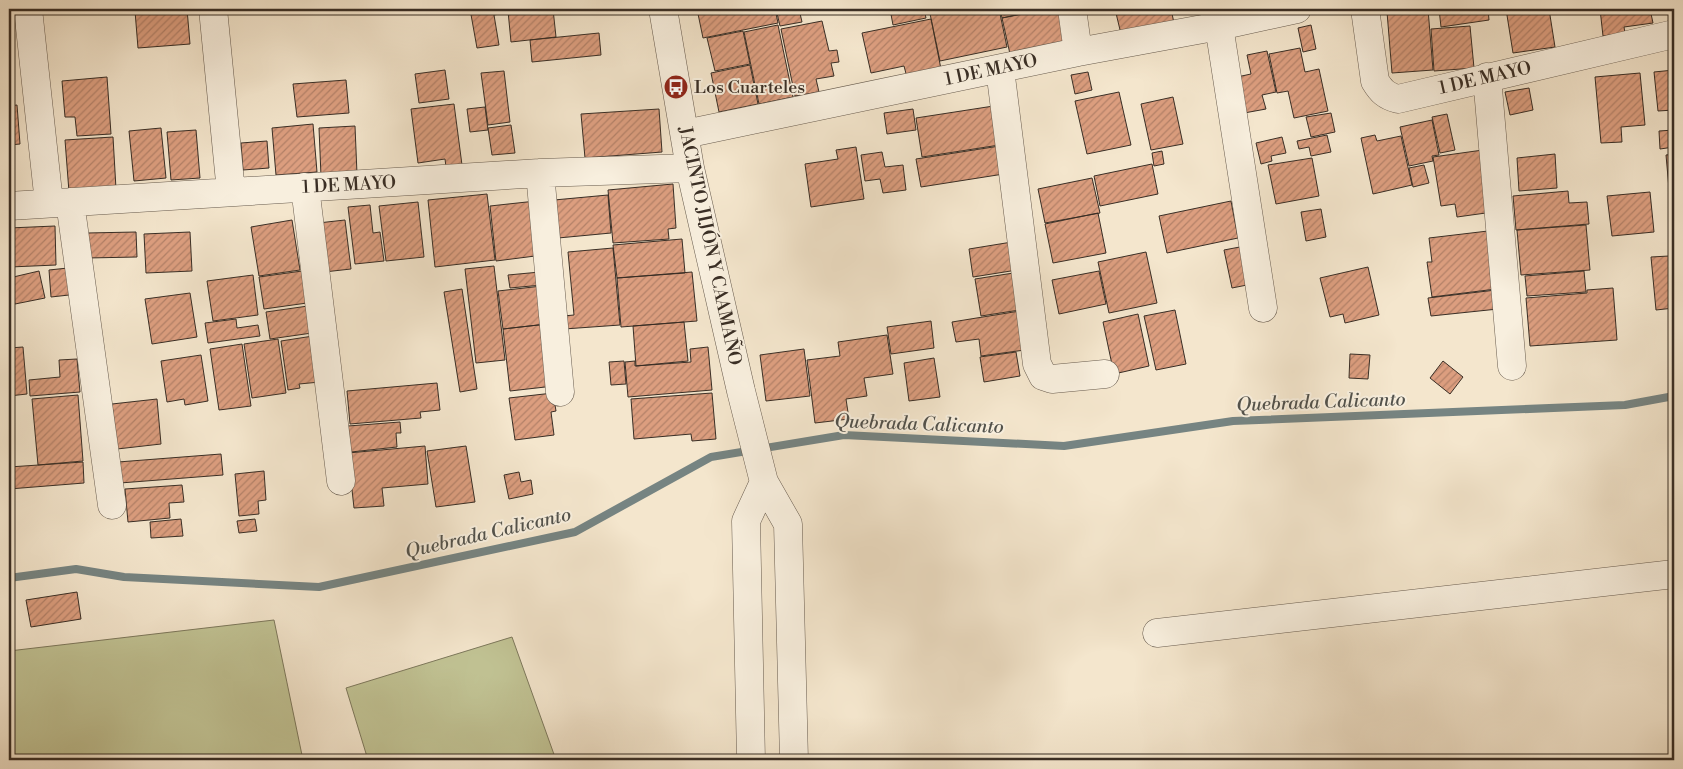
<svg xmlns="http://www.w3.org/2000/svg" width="1683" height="769" font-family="'Libre Bodoni',serif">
  <defs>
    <pattern id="building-hatch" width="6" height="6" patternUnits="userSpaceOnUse" patternTransform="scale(1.25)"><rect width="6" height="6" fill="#dc9e7f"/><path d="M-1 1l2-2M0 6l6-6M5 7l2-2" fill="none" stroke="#b38168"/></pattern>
  </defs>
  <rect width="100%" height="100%" fill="#f4e6cd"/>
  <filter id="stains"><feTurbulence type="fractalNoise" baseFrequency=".004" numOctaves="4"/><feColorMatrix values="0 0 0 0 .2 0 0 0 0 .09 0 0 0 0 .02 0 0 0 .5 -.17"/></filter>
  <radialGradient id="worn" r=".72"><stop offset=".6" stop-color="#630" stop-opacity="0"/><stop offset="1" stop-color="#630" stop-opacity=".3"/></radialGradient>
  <path fill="#c1c394" stroke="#7d785c" d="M274,620L303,760H9V651Z
    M512,637L556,760H368L346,688Z"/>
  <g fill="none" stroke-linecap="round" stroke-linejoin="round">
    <path stroke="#768482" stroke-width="8" d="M9,578L76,569L124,577L319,587L575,532L711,457L844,435L1064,446L1233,421L1625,405L1674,396"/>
  </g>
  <path fill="url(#building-hatch)" stroke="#392e25" d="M46,9H113V13L46,11Z
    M165,9H187L190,44L138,48L135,11Z
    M470,9H504L505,13L494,15L499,45L477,48Z
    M532,9H553L556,37L511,42L508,11Z
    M697,9H775L778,23L703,38Z
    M776,9H799L802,22L780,26Z
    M890,9H924L926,18L893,25Z
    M929,9H999L1007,47L940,61Z
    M1000,9H1044L1002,18Z
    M1048,9H1060L1067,43L1010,54L1002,18Z
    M1115,9H1171L1174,23L1121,34Z
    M1428,9L1433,70L1392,73L1387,12Z
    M1439,9H1488L1489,20L1441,27Z
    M1506,9H1549L1555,47L1513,53Z
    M1600,9H1650L1653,23L1624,27L1625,33L1603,36Z
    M931,19L941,69L909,85L904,66L871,73L862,33Z
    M822,21L829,51L837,50L839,62L831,63L834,76L816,79L819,92L795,96L781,29Z
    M778,25L793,97L759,104L744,32Z
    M1311,25L1316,49L1303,52L1298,28Z
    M1470,26L1474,68L1434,71L1431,29Z
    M743,31L750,64L715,71L707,38Z
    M599,33L601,55L532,62L530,40Z
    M9,40L14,75L9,76Z
    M1300,48L1305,72L1319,69L1328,111L1294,118L1288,91L1277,93L1269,54Z
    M1267,51L1276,92L1262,95L1266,109L1244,113L1237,77L1251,74L1247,55Z
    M750,65L758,104L719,112L711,73Z
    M445,70L449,99L419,103L415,74Z
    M1674,70V110L1658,111L1654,72Z
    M504,71L510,122L488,125L481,73Z
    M1088,72L1092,90L1075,94L1071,75Z
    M1640,73L1645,125L1621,127L1622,142L1601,143L1595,77Z
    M107,77L111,134L77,136L75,117H65L62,81Z
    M346,80L349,113L297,117L293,84Z
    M1529,88L1533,110L1510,115L1505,92Z
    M1119,92L1131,145L1087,154L1075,101Z
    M1173,97L1183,144L1151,150L1141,104Z
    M454,104L462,165L446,167L445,159L418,163L411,109Z
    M17,105L20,144L9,145V106Z
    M1000,105L1006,144L922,157L916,118Z
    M485,107L488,130L470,132L467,109Z
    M659,109L662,152L585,158L581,114Z
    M913,109L916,130L887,134L884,113Z
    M1331,113L1335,132L1311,137L1306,117Z
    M1447,114L1455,150L1440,153L1432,117Z
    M1432,120L1439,155L1432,156L1433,161L1409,166L1400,127Z
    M313,124L317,172L276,175L272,128Z
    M511,125L515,153L492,155L488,128Z
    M355,126L357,174L321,176L319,128Z
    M161,128L166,178L134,181L129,131Z
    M196,130L200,178L171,180L167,132Z
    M1674,130V147L1660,149L1659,131Z
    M1327,135L1331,152L1311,156L1309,147L1299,149L1297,141Z
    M1375,135L1377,141L1401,136L1412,185L1373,194L1361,138Z
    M113,137L116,189L69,192L65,140Z
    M1282,137L1286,153L1271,156L1272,161L1261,164L1256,143Z
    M267,141L269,168L243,170L241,143Z
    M1006,145L1010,173L921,187L916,159Z
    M856,147L864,199L811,207L805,164L838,159L836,150Z
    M1490,149L1493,212L1457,217L1455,204L1441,206L1433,157Z
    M1162,151L1164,164L1154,166L1152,153Z
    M882,152L885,167L903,165L906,190L883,193L880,179L865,181L861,155Z
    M1555,154L1557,188L1519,191L1517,158Z
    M1674,154V200H1670L1666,155Z
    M1312,158L1319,196L1276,204L1268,165Z
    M1152,164L1158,194L1100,206L1094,176Z
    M1424,165L1429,183L1413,187L1409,168Z
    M1092,178L1100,213L1045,223L1038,189Z
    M673,184L676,228L668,229L669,239L613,243L608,190Z
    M1568,191L1569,203L1587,202L1589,224L1516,230L1513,196Z
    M1650,192L1654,232L1612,236L1607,196Z
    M487,194L495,260L435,267L428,200Z
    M608,195L611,233L558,238L554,200Z
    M1671,200H1674V223H1673Z
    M536,201L543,255L496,261L490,206Z
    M1231,201L1238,238L1167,253L1159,216Z
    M418,202L424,257L386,261L379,206Z
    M370,205L373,233L380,232L384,261L355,264L348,207Z
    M1321,209L1326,237L1306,241L1301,212Z
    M1098,213L1106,253L1053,263L1045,224Z
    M292,220L300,270L259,276L251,227Z
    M345,220L351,269L324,272L318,223Z
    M1586,225L1590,270L1521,275L1517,230Z
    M55,226L56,265L10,267L9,228Z
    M1488,231L1496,289L1432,297L1427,262H1432L1429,238Z
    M136,232L137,257L87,258V233Z
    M190,232L192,271L146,273L144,234Z
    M682,239L685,273L617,278L613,245Z
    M1012,242L1017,270L973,277L969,249Z
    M1245,246L1252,284L1232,288L1224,250Z
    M613,248L620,325L564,329L563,316L574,315L568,252Z
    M1146,252L1157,303L1109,313L1098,262Z
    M1669,256L1671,271H1674V308L1656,310L1651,257Z
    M494,266L505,360L476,363L465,269Z
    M1368,267L1379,315L1345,323L1343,314L1330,317L1320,278Z
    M68,268L69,295L51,297L49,270Z
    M39,271L45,298L15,304L9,278Z
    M302,271L307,303L264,309L259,277Z
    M1099,271L1106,304L1059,314L1052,280Z
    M1584,271L1586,292L1527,296L1525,276Z
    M540,272L542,285L510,288L508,275Z
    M692,272L697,321L621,327L617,278Z
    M1020,272L1026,309L981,316L975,279Z
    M253,275L258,315L213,321L207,281Z
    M542,286L547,324L503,329L498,291Z
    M1613,288L1617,340L1530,346L1526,298L1587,293V290Z
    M462,289L477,389L460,392L444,292Z
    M1496,290L1498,309L1431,316L1428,298Z
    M190,293L197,337L152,344L145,299Z
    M308,306L312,333L270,339L266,312Z
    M1026,310L1032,349L981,356L979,339L956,342L952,322Z
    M1175,310L1186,364L1156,370L1144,316Z
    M1138,314L1149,366L1114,374L1103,322Z
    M236,319L237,328L258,325L260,336L208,343L205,323Z
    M931,321L934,348L891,354L887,327Z
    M684,322L688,361L636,366L633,326Z
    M547,324L554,386L510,391L503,329Z
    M887,335L893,374L864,378L867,396L846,399L849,419L815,423L807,360L840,356L838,342Z
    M313,336L320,382L299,384L300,388L288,390L281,341Z
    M278,339L286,393L252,398L244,344Z
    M242,344L251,406L219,410L210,349Z
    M23,347L27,394L9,396V348Z
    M708,347L712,390L628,397L625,362L635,361V366L691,362L690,349Z
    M804,349L810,396L766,401L760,355Z
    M1016,352L1020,376L984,382L980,357Z
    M1350,354L1370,355L1368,379L1349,378Z
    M201,355L208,401L185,405L184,399L167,402L161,361Z
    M934,358L940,397L909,401L904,363Z
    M77,359L80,392L30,396L29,380L60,377L59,360Z
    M624,361L626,384L611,385L609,362Z
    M1443,361L1463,377L1450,394L1430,378Z
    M437,383L440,410L420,412L421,418L350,424L347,391Z
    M553,393L556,411L551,412L554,435L515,440L509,398Z
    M712,393L716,439L692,441L691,434L634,439L631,399Z
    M78,395L83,461L38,465L32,399Z
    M157,399L161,444L117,449L112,404Z
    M400,422L401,433H396L397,447L351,452L348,426Z
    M425,446L428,484L382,488L384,506L354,508L348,453Z
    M466,446L475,502L436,507L427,451Z
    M221,454L223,475L120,483L118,462Z
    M83,462L84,483L9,489V467Z
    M264,471L266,500L258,501L259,514L239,516L235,474Z
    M519,472L521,482L531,480L533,494L509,499L504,475Z
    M182,485L184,502L169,503L170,518L128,522L125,489Z
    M181,519L183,536L151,538L150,522Z
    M255,519L257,531L239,533L237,521Z
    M77,592L81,619L31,627L26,600Z
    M1555,757V760H1530Z"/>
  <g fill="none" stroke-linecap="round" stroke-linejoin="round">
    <defs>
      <path id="minor" d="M28,9L49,203
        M213,9L231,192
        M663,9L690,168L741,391L764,482L788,524L794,760
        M1072,9L1078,52
        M1365,9L1375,81C1381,91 1386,96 1398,99L1674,34
        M1219,26L1263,308
        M1000,69L1037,364L1043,376L1052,379L1105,374
        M1487,77L1512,366
        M685,134L1078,52L1219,26L1297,9
        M540,173L560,392
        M305,187L341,481
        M70,202L112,505
        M9,206L540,173L690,168
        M1157,633L1674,574
        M751,760L746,521L764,482"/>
    </defs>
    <use href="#minor" stroke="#685c4f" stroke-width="29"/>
    <use href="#minor" stroke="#f8efde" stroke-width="28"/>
  </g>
  <defs>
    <symbol id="bus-disc" viewBox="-11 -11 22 22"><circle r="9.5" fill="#8f2418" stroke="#f8efde"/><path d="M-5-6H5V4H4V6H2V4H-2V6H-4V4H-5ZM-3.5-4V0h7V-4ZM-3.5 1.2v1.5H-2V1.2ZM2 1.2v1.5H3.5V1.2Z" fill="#fff"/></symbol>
  </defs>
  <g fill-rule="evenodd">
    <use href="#bus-disc" x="662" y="73" width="28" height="28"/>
  </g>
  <g text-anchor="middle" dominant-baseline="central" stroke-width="4" stroke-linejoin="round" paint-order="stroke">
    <g font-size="18" fill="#392e25" stroke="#f8efde">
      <text transform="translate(991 70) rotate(-12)">1 DE MAYO</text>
      <text transform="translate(1485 78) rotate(-13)">1 DE MAYO</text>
      <text transform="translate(349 185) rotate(-3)">1 DE MAYO</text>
      <text transform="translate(710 246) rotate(78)">JACINTO JIJÓN Y CAAMAÑO</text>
    </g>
    <g font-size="18" fill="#392e25" stroke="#f8efde" text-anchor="start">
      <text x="694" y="87">Los Cuarteles</text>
    </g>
    <g font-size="19" font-style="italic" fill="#52524c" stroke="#f8efde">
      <text transform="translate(1321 402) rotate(-2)">Quebrada Calicanto</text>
      <text transform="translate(919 424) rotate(2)">Quebrada Calicanto</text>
      <text transform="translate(488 533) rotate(-13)">Quebrada Calicanto</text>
    </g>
  </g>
  <rect width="1683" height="769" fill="none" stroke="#f4e6cd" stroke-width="30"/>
  <rect x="10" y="10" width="1663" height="749" fill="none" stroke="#392e25" stroke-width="2.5"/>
  <rect x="15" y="15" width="1653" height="739" fill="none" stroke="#392e25"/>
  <rect width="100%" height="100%" filter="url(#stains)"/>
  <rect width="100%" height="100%" fill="url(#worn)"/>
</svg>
